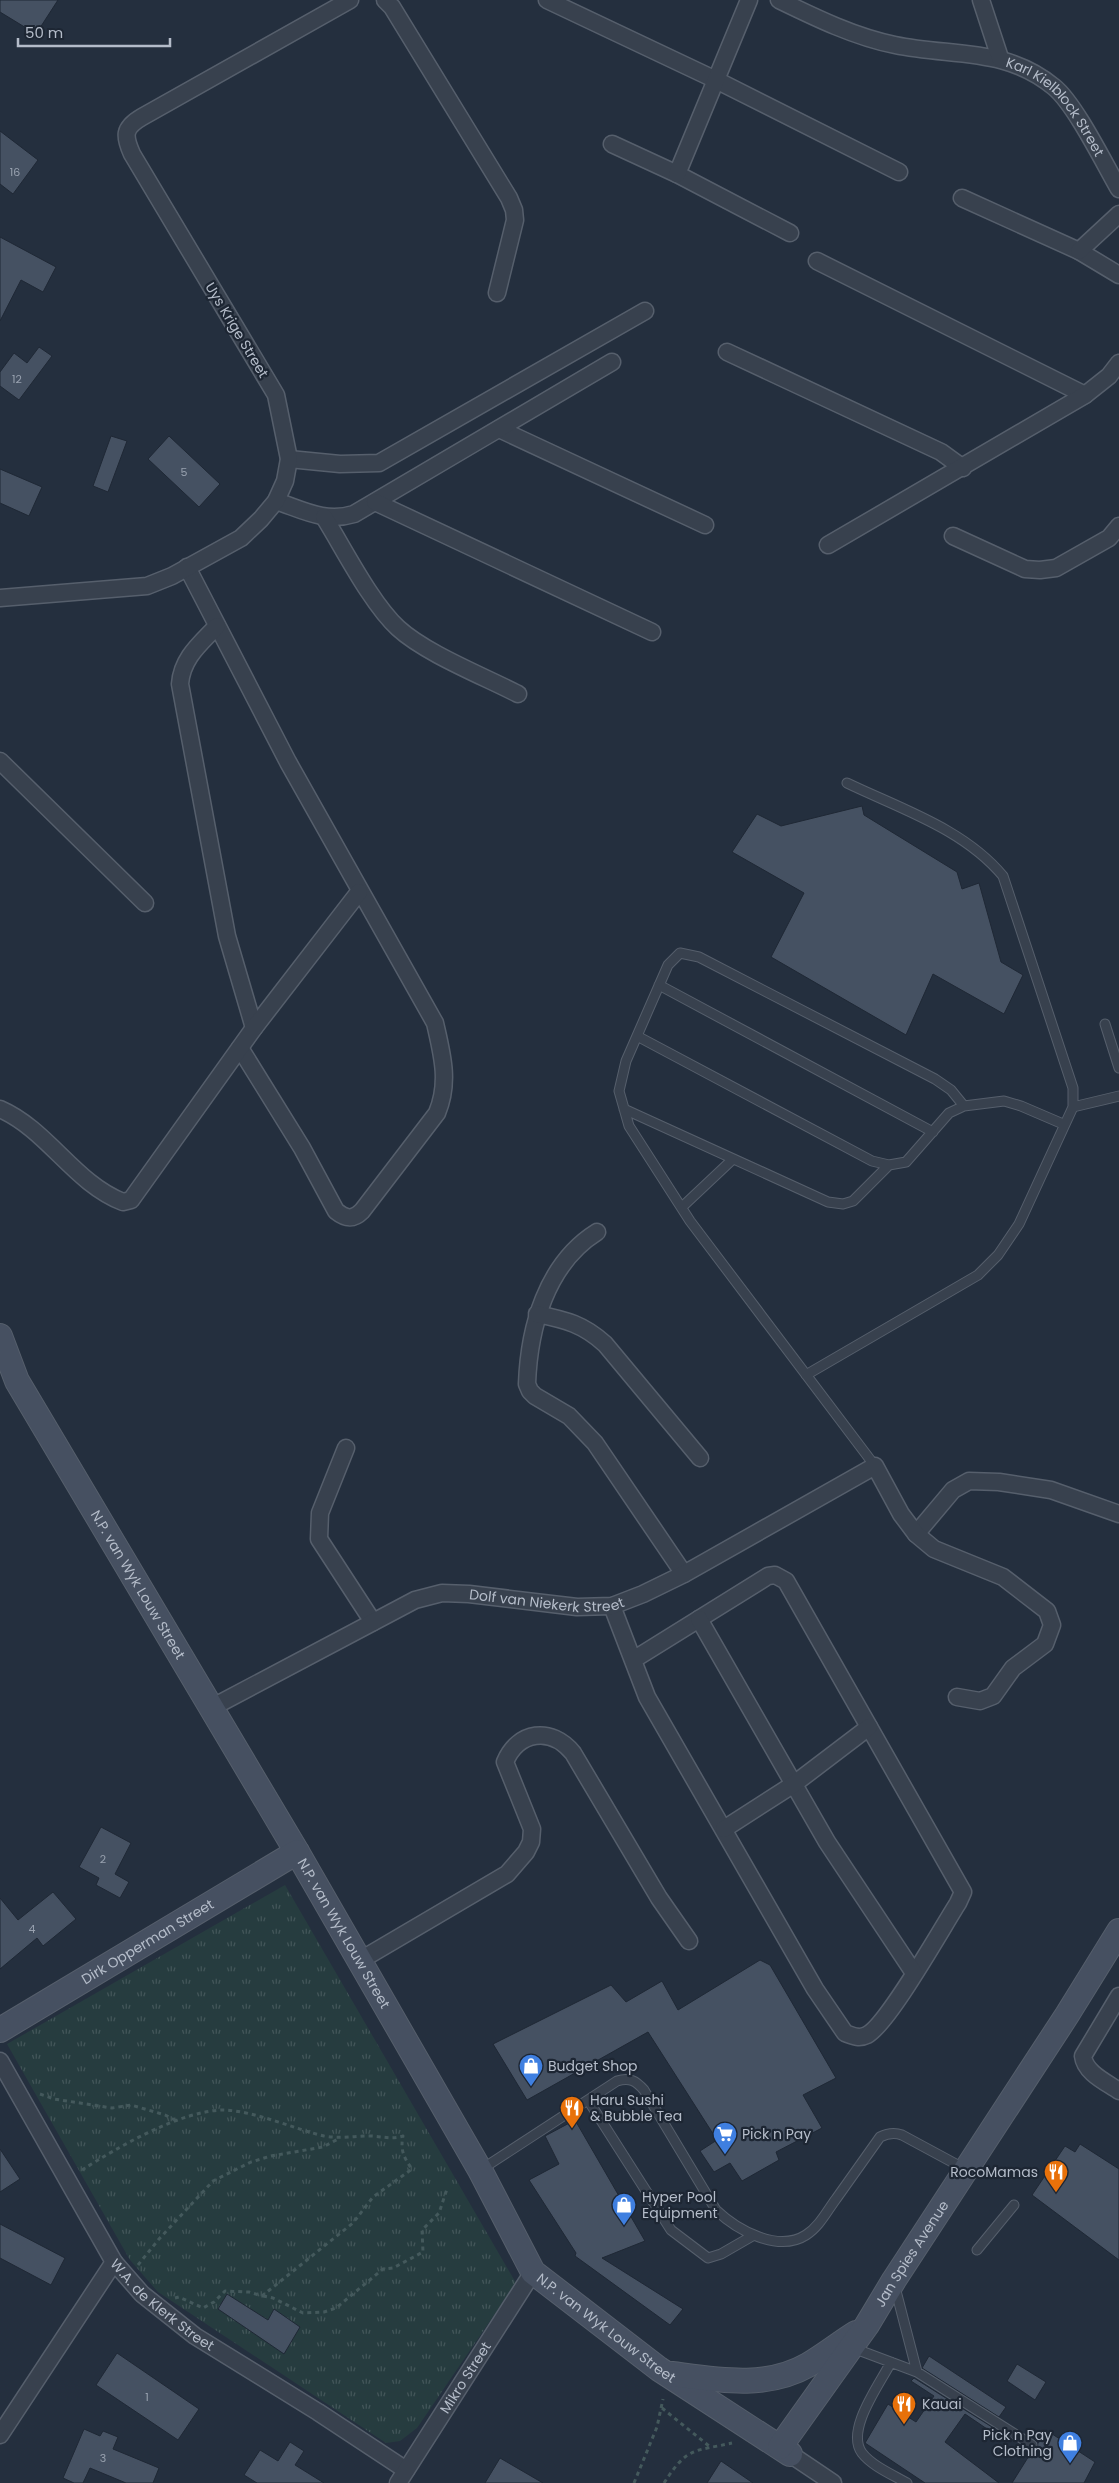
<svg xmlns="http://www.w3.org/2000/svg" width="1119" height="2483" font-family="Poppins,sans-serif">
  <defs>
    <pattern id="grass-tufts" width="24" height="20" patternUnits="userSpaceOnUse" patternTransform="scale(1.25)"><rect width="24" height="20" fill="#263c3f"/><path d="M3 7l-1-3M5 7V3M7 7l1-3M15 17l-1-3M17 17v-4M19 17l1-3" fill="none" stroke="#435659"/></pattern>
  </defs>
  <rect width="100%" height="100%" fill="#242f3e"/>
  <path fill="url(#grass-tufts)" d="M285,1885L516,2283L417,2428L400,2441L386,2443L158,2292L130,2260L7,2044Z"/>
  <path fill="#455162" stroke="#1f2835" d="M0,0H58L36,34L0,12Z
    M0,131L38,160L13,194L0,184Z
    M0,237L56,267L43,292L21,280L0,321Z
    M39,347L52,356L19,400L0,386V372L14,353L27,363Z
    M111,436L127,441L108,492L93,486Z
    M169,436L220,484L199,507L148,459Z
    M0,469L42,487L29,516L0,503Z
    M862,806L864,815L957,872L962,889L979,883L1001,962L1023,975L1004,1014L933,974L906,1035L771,957L804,893L732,852L757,814L781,826Z
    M101,1827L131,1843L115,1874L129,1882L120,1898L96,1885L99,1878L79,1867Z
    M53,1892L76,1919L43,1946L37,1938L0,1969V1898L18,1920Z
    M760,1960L770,1965L836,2078L803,2095L822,2128L776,2152L779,2160L742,2181L730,2163L714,2172L700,2151L717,2140L648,2032L527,2100L493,2044L611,1985L626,2002L662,1981L678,2010Z
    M575,2120L645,2241L602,2258L683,2309L670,2325L575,2256L576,2253L529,2180L559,2164L545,2136Z
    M1080,2144L1119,2169V2260L1032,2195L1065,2146L1075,2152Z
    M0,2149L20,2179L0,2192Z
    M0,2224L65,2258L51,2285L0,2258Z
    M227,2294L268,2320L274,2309L300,2327L284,2354L218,2309Z
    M117,2353L199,2409L178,2440L96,2385Z
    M929,2356L1006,2407L999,2417L922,2368Z
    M1017,2364L1046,2382L1035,2400L1007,2381Z
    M914,2378L992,2427L990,2431L965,2414L945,2442L999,2483H925L865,2443L888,2404L916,2422L934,2396L911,2381Z
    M84,2429L100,2436L103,2431L118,2437L113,2449L159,2468L153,2483H126L90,2468L83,2483H74L63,2478Z
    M1046,2430L1095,2462L1084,2483H1012L1032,2451L1037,2449L1038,2443Z
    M290,2442L304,2451L295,2465L324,2483H257L244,2475L260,2450L278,2461Z
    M500,2458L543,2483H485Z
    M721,2461L753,2483H707Z"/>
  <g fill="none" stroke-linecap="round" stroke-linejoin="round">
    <defs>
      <path id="lane" d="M659,985L933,1132
        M1105,1024L1119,1068
        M637,1036L872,1161L889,1165L906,1162L949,1113L964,1106L1004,1101L1021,1106L1063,1124
        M1073,1107L1119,1096
        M624,1109L828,1202L843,1204L853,1201L889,1165
        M682,1207L733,1159
        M806,1375L978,1275L998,1255L1019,1224L1073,1107V1088L1003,876C964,829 901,809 847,783
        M875,1466L690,1221L629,1126L619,1091L626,1061L668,965L680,953L699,957L935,1079L951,1090L964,1106
        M588,2100L671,2230L708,2258L721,2254L754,2235
        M482,2169L617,2081C630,2077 636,2081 644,2090L716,2210C737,2230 778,2253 806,2235C819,2227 827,2211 836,2199C851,2178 865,2158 880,2137C888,2133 894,2132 902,2135L965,2169
        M977,2250L1014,2205
        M895,2287L917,2372
        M853,2348L917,2372L1032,2445
        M891,2362C880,2384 845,2430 862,2453C872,2466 893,2475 907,2483"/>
      <g id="street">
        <path d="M385,0L392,7L509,198L514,210L515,220L497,293"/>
        <path d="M547,0L716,80L899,172"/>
        <path id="s1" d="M779,0C816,18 855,37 895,45C952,57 1006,47 1054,87C1075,104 1104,163 1119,189"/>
        <path d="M981,0L1000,58"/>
        <path d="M612,144L677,174L790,233"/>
        <path d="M677,174L749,0"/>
        <path d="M962,198L1079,251L1119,275"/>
        <path d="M1079,251L1119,214"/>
        <path d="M817,261L1085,395"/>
        <path d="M727,352L941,452L963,468"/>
        <path d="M499,429L705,525"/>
        <path d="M289,459L340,464L379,463L645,311"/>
        <path d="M276,501C303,510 325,523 354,514L612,362"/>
        <path d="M375,502L652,632"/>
        <path d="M324,517C344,549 371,603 398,628C425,653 483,676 518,694"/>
        <path d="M953,536L1025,569L1040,570L1056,568L1109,538L1119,526"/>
        <path d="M828,545L1085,395L1109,376L1119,363"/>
        <path d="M187,567L288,762L435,1023C442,1054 450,1082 437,1113L362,1211C353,1220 346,1219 336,1211L302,1148L240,1048"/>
        <path d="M0,598L147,586L172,576L241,538L261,519L276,501L285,481L289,459L276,395L132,154C124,136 123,128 142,117L350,0"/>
        <path d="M217,626C200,644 182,658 180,684L227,936L254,1028"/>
        <path d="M0,761L145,903"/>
        <path d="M0,1109C48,1130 74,1183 123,1202L131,1200L254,1028L359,892"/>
        <path d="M597,1232C546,1264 529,1328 527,1384L530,1391L535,1396L569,1416L595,1443L684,1574"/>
        <path d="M537,1314C566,1320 583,1324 605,1344L700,1458"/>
        <path d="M346,1448L320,1513L319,1539L373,1622"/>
        <path d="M916,1534L953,1490L969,1481L999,1482L1051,1490L1119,1514"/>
        <path d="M612,1606L647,1697L815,1989L845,2033C853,2036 859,2039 867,2035C888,2024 942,1928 958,1903L963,1892L786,1581L775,1575L768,1576L633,1660"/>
        <path d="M699,1619L827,1842L914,1973"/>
        <path id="s2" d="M211,1708L415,1600L442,1593L469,1594L577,1607L612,1606L643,1594L684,1574L875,1466L901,1514L916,1534L934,1549L1003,1577L1047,1611L1052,1625L1045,1644L1013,1668L993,1696L980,1701L957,1697"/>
        <path d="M724,1829L794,1784L869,1727"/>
        <path d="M359,1961L507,1874L526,1852L531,1842L532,1829L505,1762C518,1731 551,1726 573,1753L659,1898L689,1941"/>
        <path d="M1119,1996L1083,2056C1085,2073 1106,2082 1119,2091"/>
        <path id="s3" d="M0,2061L114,2262L142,2294L195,2336L318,2412L406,2470"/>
        <path d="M0,2435L114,2262"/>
        <path d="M790,2454L833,2483"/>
        <path id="s4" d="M398,2483L533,2272"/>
      </g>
      <g id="secondary">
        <path id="s5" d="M0,1336L17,1381L297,1852L480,2170L533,2272L659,2369L790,2454"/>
        <path id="s6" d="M0,2030L297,1852"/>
        <path d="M672,2374C718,2380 766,2389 808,2365C825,2355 840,2343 856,2333"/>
        <path id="s7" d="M780,2447L867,2325L894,2280L1067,2015L1119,1931"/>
      </g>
    </defs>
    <use href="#lane" stroke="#565f6c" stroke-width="11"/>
    <use href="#street" stroke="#565f6c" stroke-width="19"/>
    <use href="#secondary" stroke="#565f6c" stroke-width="26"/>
    <path stroke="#44595c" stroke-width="3" stroke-dasharray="4 4" stroke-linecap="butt" d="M40,2094L54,2099L112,2108L131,2105L165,2115L177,2121
      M82,2170C118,2147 182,2110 224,2110C255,2111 294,2129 324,2136C340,2139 354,2136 369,2136C381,2136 391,2140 403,2136C400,2150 404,2158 412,2169L373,2197L353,2223L262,2296L249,2292L225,2291L214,2302L203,2308L179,2297L175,2298
      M138,2265L159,2239L213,2181L251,2162L271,2156L323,2147L340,2138
      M263,2296L273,2298L303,2313L324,2312L336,2308L383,2269L393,2268L423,2252L422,2230L439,2213L447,2189
      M662,2408L709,2446
      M634,2483L657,2427L663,2399
      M664,2483C688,2446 693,2452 732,2443"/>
    <use href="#lane" stroke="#38414e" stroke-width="9"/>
    <use href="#street" stroke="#38414e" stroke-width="16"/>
    <use href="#secondary" stroke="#465061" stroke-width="24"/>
  </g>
  <defs>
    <symbol id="shop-pin" viewBox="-11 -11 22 30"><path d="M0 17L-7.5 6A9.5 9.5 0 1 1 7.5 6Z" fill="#3f7fe0" stroke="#1d2633"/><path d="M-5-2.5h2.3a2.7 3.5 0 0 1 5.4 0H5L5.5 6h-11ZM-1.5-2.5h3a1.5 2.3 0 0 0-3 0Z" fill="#fff"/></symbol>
    <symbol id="restaurant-pin" viewBox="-11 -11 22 30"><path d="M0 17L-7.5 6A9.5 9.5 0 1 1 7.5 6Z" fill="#e8710a" stroke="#1d2633"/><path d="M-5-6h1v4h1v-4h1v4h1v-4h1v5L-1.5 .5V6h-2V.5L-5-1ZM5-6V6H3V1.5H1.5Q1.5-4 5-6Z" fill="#fff"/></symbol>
    <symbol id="supermarket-pin" viewBox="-11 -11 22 30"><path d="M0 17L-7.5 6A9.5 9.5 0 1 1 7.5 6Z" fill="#3f7fe0" stroke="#1d2633"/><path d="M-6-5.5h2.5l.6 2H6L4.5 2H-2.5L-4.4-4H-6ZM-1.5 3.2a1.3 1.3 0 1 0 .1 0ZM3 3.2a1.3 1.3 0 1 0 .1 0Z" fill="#fff"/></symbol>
  </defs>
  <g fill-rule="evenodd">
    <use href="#shop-pin" x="517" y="2052" width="28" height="38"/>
    <use href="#restaurant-pin" x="558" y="2094" width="28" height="38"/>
    <use href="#supermarket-pin" x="711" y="2120" width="28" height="38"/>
    <use href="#restaurant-pin" x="1042" y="2158" width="28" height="38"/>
    <use href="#shop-pin" x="610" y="2191" width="28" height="38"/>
    <use href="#restaurant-pin" x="890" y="2390" width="28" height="38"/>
    <use href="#shop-pin" x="1056" y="2429" width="28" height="38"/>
  </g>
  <g text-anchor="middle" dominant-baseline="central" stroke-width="4.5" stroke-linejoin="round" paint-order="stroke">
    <g font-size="11" fill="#98a1af">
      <text x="15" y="172">16</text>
      <text x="17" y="379">12</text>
      <text x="184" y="472">5</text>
      <text x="103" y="1859">2</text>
      <text x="32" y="1929">4</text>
      <text x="147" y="2397">1</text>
      <text x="103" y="2458">3</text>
    </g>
    <g font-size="14" fill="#b4bcc9" stroke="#1d2633">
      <text stroke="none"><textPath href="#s1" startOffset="306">Karl Kielblock Street</textPath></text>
      <text transform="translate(237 330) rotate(59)">Uys Krige Street</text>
      <text stroke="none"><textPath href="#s5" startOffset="285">N.P. van Wyk Louw Street</textPath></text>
      <text stroke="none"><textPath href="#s2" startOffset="364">Dolf van Niekerk Street</textPath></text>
      <text stroke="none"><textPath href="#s5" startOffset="690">N.P. van Wyk Louw Street</textPath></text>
      <text stroke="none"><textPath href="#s6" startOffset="172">Dirk Opperman Street</textPath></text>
      <text stroke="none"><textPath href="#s7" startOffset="234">Jan Spies Avenue</textPath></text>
      <text stroke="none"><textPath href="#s3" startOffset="296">W.A. de Klerk Street</textPath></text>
      <text stroke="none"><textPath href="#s5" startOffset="1170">N.P. van Wyk Louw Street</textPath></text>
      <text stroke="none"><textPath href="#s4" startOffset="125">Mikro Street</textPath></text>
    </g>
    <g font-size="14" fill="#b4bcc9" stroke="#1d2633" text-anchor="start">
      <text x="548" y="2066">Budget Shop</text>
      <text x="590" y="2100">Haru Sushi<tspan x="590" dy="16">&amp; Bubble Tea</tspan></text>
      <text x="742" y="2134">Pick n Pay</text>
      <text x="1038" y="2172" text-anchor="end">RocoMamas</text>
      <text x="642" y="2197">Hyper Pool<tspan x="642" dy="16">Equipment</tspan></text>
      <text x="922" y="2404">Kauai</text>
      <text x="1052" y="2435" text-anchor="end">Pick n Pay<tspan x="1052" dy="16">Clothing</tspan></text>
    </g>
  </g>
  <path d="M18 38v8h152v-8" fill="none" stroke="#b4bcc9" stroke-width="2.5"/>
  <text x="25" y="38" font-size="15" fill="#b4bcc9" stroke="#1d2633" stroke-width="4" paint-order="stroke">50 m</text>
</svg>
